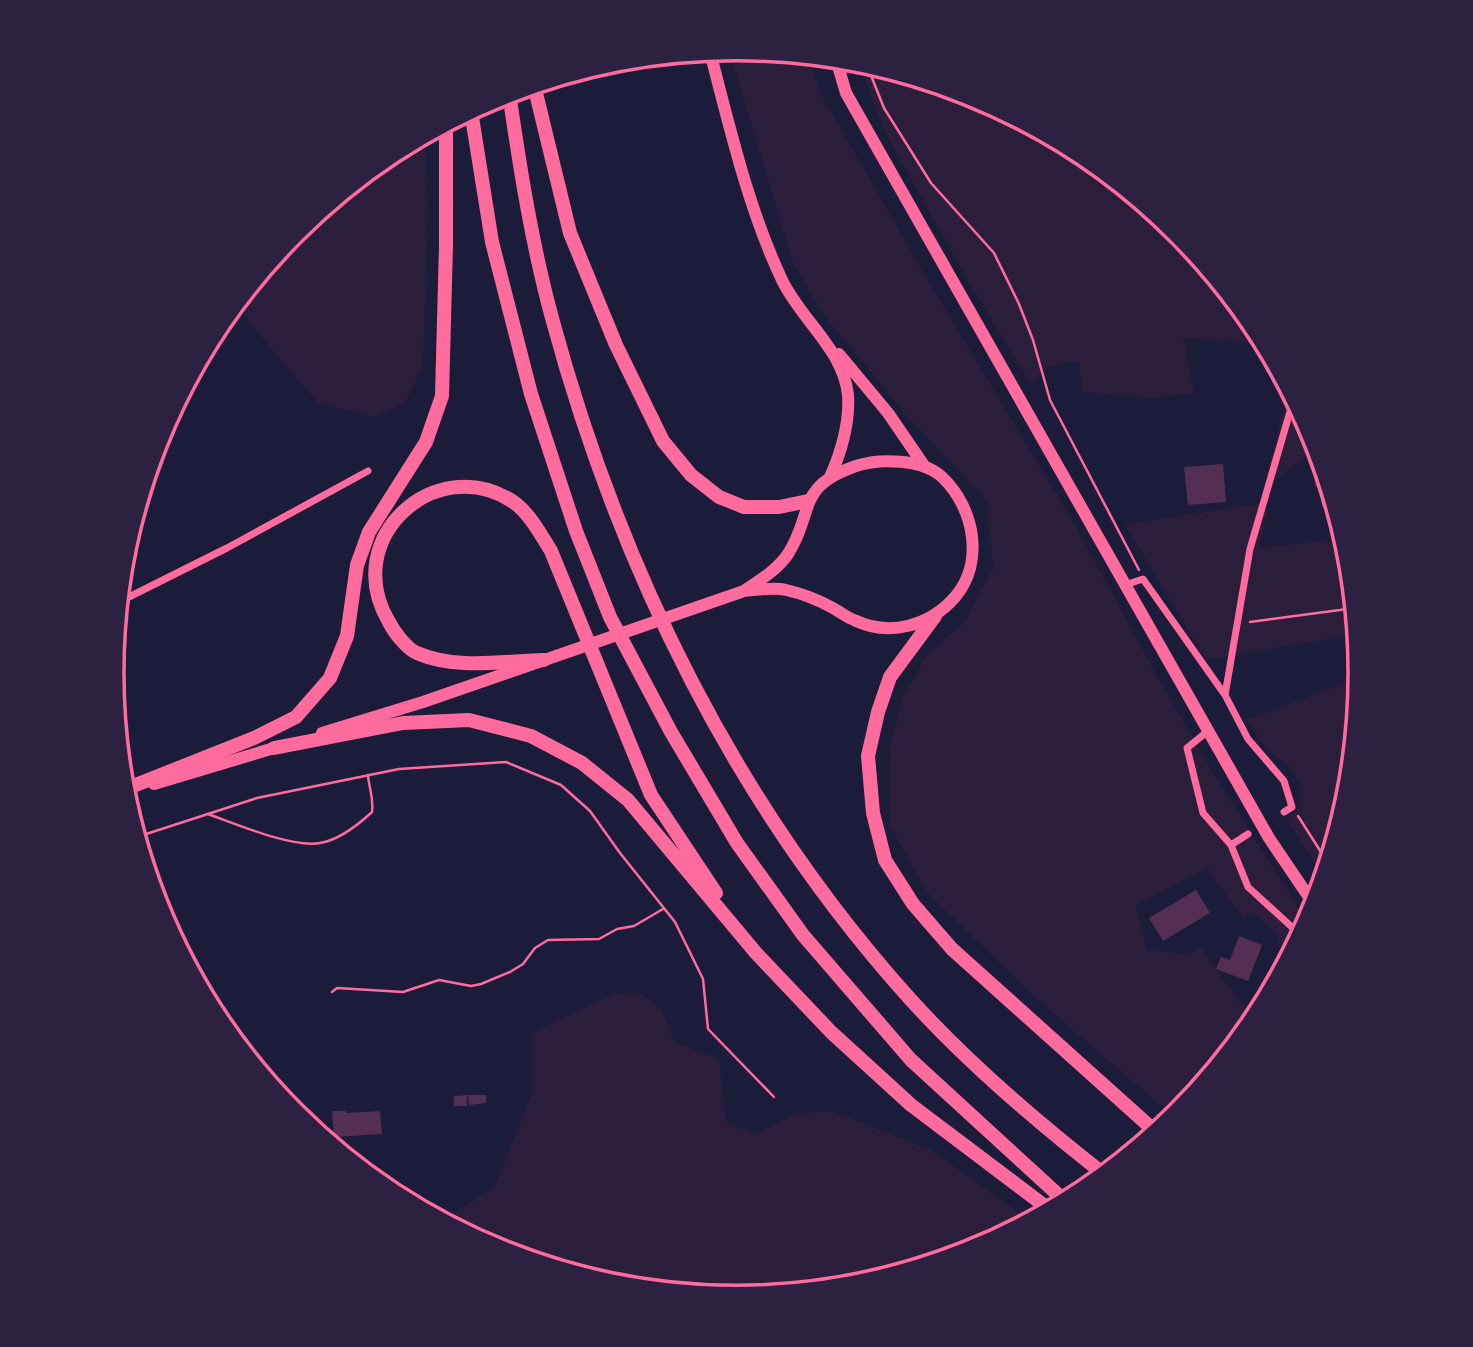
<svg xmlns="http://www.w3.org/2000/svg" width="1473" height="1347" font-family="'Asap Condensed',sans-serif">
  <rect width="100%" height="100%" fill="#1b1b3a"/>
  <path fill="#2a1e3b" d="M737,49L809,56L821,94L926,277L1075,525L1157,676L1212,771L1308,923L1290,956L1287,950L1276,945L1279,936L1253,912L1243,919L1207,868L1136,905L1147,950L1189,954L1201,948L1249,1015L1245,1034L1175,1118L1030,993L927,892L889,824L891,741L904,696L926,656L966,620L993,568L987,500L909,419L823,314L793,263L729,50Z
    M857,61L976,97L1084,154L1178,232L1256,327L1265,344L1183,337L1194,393C1176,396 1157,398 1138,397C1119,396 1101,392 1082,392L1079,362L1075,361L1044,368L1032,386L968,281L885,132Z
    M425,135L428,205L423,367L406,402L374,417L318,403L251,325L240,299L295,232L390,154Z
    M1289,390L1314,435L1317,447L1276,480L1266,477Z
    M1259,504L1268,509L1259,548L1345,539L1349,552L1359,649L1353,635L1206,660L1125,524Z
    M1361,677L1349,796L1324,878L1287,820L1300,806V782L1288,766L1268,750L1246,720Z
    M617,993L641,994L661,1009L675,1043L719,1059L726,1121L755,1134L798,1113L832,1111L931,1150L1031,1221L975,1251L858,1286L736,1298L614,1286L497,1250L441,1220L494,1188L532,1093L531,1033Z"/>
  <path fill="#542f53" d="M1223,464L1226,502L1188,505L1184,467Z
    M1325,473L1335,507H1322L1320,486H1315L1313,474Z
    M1196,890L1210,913L1163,941L1149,918Z
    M1239,936L1262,945L1248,981L1216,969L1221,957L1230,960Z
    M226,1016L230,1036L216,1018Z
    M262,1056L263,1063H265L266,1076H263L253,1064L256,1062L255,1057Z
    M467,1095V1106H454V1096Z
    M468,1095H486V1103L469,1105Z
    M332,1111H346L347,1113L380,1111L382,1134L334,1137Z"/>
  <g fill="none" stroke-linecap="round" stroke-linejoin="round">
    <path stroke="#ff6b9d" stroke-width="2.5" d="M866,63L884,108L931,183L994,253L1019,304L1033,340L1050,400L1139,570
      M1250,622L1355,608
      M208,814C236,824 292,848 320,843C339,840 358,825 372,812C374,798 369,789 368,775
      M1298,816L1328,863
      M137,837L257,798L399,769L506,762L561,785L590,811L620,853L675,922L703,979L708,1029L774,1097
      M332,992L337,988L403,992L439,980L471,986L481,984L510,972L523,964L535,948L548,940L599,939L617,929L634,926L663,909"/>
    <path stroke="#ff6b9d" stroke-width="7" d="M1125,585L1143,579L1225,695
      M119,602L227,548L368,471
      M1208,731L1187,748L1203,813L1231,845L1248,887L1294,929
      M1284,812L1292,807L1284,781L1248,739L1225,695L1250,549L1294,398
      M1231,845L1248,834"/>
    <path stroke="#ff6b9d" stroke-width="12" d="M710,52C730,128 748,208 782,280C801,320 843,349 848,395C850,422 841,453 830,477
      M836,59L846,93L1269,838L1315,906
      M839,354L888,413L925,467
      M322,733L423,702L744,591C760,580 777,570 788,554C815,512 795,487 856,466C879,458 923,459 942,477C974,507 985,562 955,597C930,626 889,637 854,620C846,617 839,611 831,607C818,600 800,593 786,590C773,587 757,590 744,591
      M154,784L281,746"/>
    <path stroke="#ff6b9d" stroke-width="14" d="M534,85L570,233L616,345L663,441L691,475L719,497L744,507H779L808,501
      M509,93C520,168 532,245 552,318C620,570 736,806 911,1000C969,1064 1037,1122 1105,1175
      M471,111L492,242L531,394L576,531L610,617L671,732L737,843L803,935L911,1060L1066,1202
      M935,616L890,677L878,712L868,756L873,813L885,860L913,904L952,949L1157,1133
      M544,660C503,661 456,670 417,653C407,649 394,632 389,622C339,538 436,452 512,501C529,512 541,535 551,551L651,795L716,893
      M274,748L403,723L469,720L531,736L582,763L628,800L756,953L831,1032L911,1105L1050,1210
      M123,790L254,738L296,717L330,678L347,636L357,565L369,532L426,442L442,396L446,245V124"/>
  </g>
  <path d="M0 0H1473V1347H0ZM124 673a612 612 0 1 1 1224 0a612 612 0 1 1-1224 0Z" fill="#2d2142" fill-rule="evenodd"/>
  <path fill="none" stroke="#ff6b9d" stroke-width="3.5" d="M124 673a612 612 0 1 1 1224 0a612 612 0 1 1-1224 0Z"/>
</svg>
